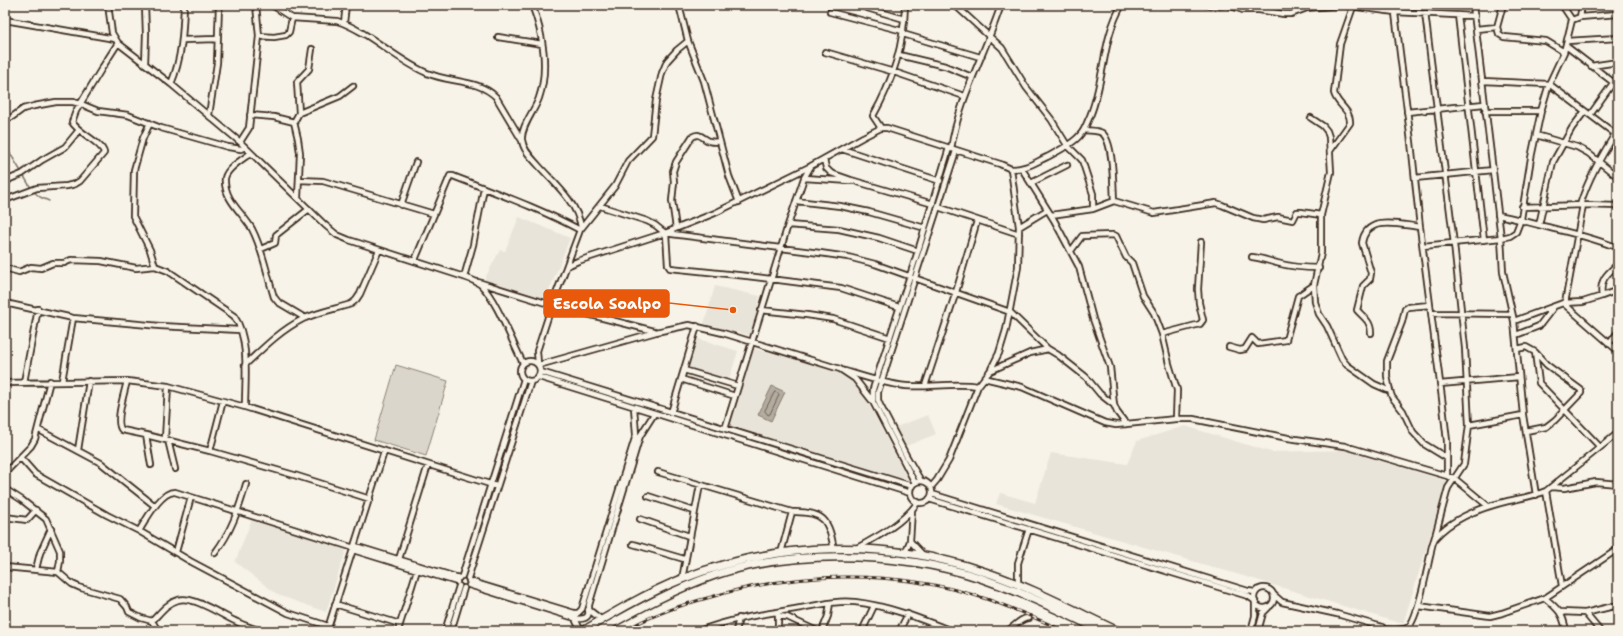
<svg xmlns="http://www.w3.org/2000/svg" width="1623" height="636" font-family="'Shantell Sans',sans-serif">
  <rect width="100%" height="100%" fill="#f7f3e8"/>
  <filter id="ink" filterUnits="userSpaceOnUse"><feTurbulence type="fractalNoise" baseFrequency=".025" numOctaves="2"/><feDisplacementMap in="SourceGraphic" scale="8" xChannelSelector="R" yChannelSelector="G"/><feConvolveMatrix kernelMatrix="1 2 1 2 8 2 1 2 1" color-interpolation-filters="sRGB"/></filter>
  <g filter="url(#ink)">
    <path fill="#e9e4d9" d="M519,217L570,238L545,301L484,280L500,250L505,251Z
      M715,286L760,296L752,336L704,324Z
      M696,338L738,351L729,380L687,367Z
      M751,348L773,353L838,372L848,378L864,395L909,481L730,426L729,423Z
      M928,415L936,434L904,447L896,427Z
      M1185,426L1271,452L1345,450L1447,481L1403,624L1257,580L996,504L1000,493L1035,503L1051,453L1127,464L1137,441Z
      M252,519L346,550L326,612L278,595L235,562Z"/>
    <path fill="#dbd6cb" stroke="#8b8074" d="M396,365L448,381L426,456L374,440Z"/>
    <path fill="#b4aca0" stroke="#84786c" d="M772,386L785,392L771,421L758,415Z"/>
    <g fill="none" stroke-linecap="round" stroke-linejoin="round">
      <path stroke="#6b5e52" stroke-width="1" d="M775,392L778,393L779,395L770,414L768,415L765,411Z"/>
      <path stroke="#84786c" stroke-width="1.5" d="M5,145L31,188
        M33,191L40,197L49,201"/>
      <defs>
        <path id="minor" d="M108,5L112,33L118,43L171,84L240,142L325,225L337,235L349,240L464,277C470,279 476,281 481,285C496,299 513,344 523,363
          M272,5L292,18L337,21C367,30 396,60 427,73C450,83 478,79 496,97L521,139
          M532,5C543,33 549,69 539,98C535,110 520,128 522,140C523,150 532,158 538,165C554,183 577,202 581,227
          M679,5L688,41L704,81L729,176L739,202
          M857,5L904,19
          M955,5L1002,48L1026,87L1051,119L1067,145L1082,160L1093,194V209
          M1208,5L1214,6L1225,5
          M1228,5L1243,10H1259L1284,14H1291L1307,8L1342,5L1395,12L1475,16
          M1394,5L1411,142L1420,227L1443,406L1447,441V476
          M1473,5L1501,238L1503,272L1514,321L1523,415L1536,495
          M1562,5L1572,20
          M830,12L903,31
          M1425,13L1454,244L1465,348L1469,425L1464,464L1448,488L1434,540
          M1458,15L1484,240
          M1580,17L1618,14
          M5,20L115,39
          M344,23L346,5
          M1497,27L1499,34L1504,37L1546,41L1564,52
          M1476,29L1497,27L1503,5
          M903,34L980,57
          M259,36L274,37L286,35L289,32L292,18
          M498,37L542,44
          M183,40L217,39
          M1567,41L1618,38
          M1566,46L1618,86
          M825,52L894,72L964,96
          M899,55L945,66L972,77
          M145,64L146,34L145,5
          M1591,66L1618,62
          M1483,81L1549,84L1618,136
          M171,84C182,58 183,32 184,5
          M1485,111H1541
          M1407,112L1484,104
          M299,113L297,82L309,69L312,49
          M209,115L217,63L219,5
          M250,115L274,117L294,122
          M1590,115L1613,83
          M1311,118L1323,126L1327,131L1329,137L1331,172L1321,215V253L1314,285L1315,302L1319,314L1327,326L1342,359L1347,365L1374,384L1390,391
          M5,119L12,117L23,109L34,106L56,102H73L81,104L98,111L128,115L161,128L228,147L241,149L245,147
          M150,123L143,138L134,170L133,216L150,250L155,266
          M881,128L873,116C893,81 904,45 905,5
          M1084,130C1089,131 1097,130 1102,133C1114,141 1113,188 1114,201
          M1536,135L1577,147L1588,153L1618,177
          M240,142L249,128L259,36L256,5
          M842,149L940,181
          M951,149C959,98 985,54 1001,5
          M1330,151L1350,123C1351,110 1337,105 1334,93L1340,44L1353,7
          M251,153C243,159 227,168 225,178C223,199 243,213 252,229C263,250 267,275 274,297L278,302L305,318
          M824,159L826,168L831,173L851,180L933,204
          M1011,169C1026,169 1034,163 1047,157C1058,151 1073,144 1080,135C1085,130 1087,122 1090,116C1105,80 1102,38 1122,5
          M1022,169L1054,220L1079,267L1093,319L1110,367L1114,405L1117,412L1126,424
          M804,178L850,181
          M1415,178L1493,170
          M299,180L323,181L434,214
          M1031,183L1067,165
          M5,184L10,179L22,174L42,160L65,147L79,130
          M298,198L300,153L298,139L294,122L299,113L340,96L353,86
          M5,200L37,188L67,186L75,184L80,181L104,153C103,143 78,133 72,122L76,111L102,68L118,43
          M796,201L840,206L869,212L925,228
          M401,205L416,162
          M1580,205C1588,179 1601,157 1615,134
          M600,206L647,221L655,225L665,233
          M938,207L1019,234
          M1522,207L1583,205L1618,206
          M1051,215L1093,209L1114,201L1154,213L1216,203L1222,205L1253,218L1263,220L1278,217L1293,220L1297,212H1301L1321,215
          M1498,215C1515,218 1530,223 1547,227C1571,233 1595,238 1618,248
          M788,225L839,229L879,238L918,251
          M1539,225L1553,162L1572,128L1585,111
          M1019,227L1047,210
          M676,228L672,201L674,182L673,171L676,162L692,137C700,132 702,138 709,141C713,142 716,142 719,141
          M664,233L820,253L848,257L875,264L1010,312L1048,349
          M666,234L668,265L670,268L747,276L841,288L899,307
          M1423,246L1501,238L1510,236L1516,232L1521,219L1531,158L1541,111L1549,84L1564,52L1572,20L1580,17L1582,5
          M261,249L275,243L276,235L309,209
          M1071,251L1082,236L1113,235L1116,236L1126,257L1132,263L1143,296L1154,313L1162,334L1169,364L1177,390L1176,419
          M1252,257C1261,258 1269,261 1277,263C1291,267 1305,268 1319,268
          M415,260L450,176H453C496,193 539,208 580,230
          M567,266L578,261L665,233L715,213L809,167
          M5,268L19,272L31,267L41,268L53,263H64L71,260L101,261L136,268L155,266L168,271L234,316C250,338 245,381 245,407
          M464,277L473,245L484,188
          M478,282L552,305L654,331
          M1602,296C1599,280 1607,274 1618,264
          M5,303L73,318L160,326L240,330
          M1563,303L1618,351
          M1565,303L1583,205
          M1430,305L1408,307L1405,309L1402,322L1387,361V376L1390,391L1392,397L1403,411L1413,432L1424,444L1447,458
          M761,310L807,315L833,319L890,338
          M1431,313L1512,314
          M1514,321L1563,303L1583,302L1602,296L1618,290
          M1371,333C1371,321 1364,318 1357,310L1363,286L1370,279L1371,273L1362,243C1366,214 1401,225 1420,227
          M1162,334L1200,324L1203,320L1199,303L1198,289L1201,242
          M1516,335L1539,326L1553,308
          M1609,344L1618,332
          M1229,347L1240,350L1245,349L1252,338L1258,344L1286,340L1298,296L1314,285
          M1517,349L1526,347L1535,352L1539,383L1600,447
          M520 371a10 10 0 1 1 20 0a10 10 0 1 1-20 0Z
          M538,363L537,351L552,305L580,230L615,186L628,161L652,136L656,100L662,73L667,61L677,50L688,41
          M245,365C263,348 281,330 303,319C318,312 335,309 351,304L356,300L360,294L379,250
          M539,365L656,332L689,325L723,333L840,369L855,379L873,402
          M684,370L738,386
          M845,371C865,377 885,384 906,386C930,388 954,382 978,386
          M990,371L1030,353L1048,349L1058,355L1086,377L1100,394L1114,405
          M541,372L912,486
          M539,377L910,493
          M984,378L1022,387L1105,423L1116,425L1176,419H1193L1288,438L1345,446L1454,478L1488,506
          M681,379L735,396
          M62,381L73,318
          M127,381C125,391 114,423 122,430L146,435L210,451L294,475L370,499
          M24,382L38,309
          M5,383L127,381L168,386L245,407L496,486
          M1440,384L1519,377
          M925,386L956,292L977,221
          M671,413L697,326
          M1469,425L1523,415
          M725,429L788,225L804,178L811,166L863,137L881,128H887L1000,164L1011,169L1019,227L1018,267L1006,330L999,353L990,371L978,386L949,460L937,480L931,487
          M39,430L101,463L155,506
          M1526,431L1546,427L1555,420L1581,393V390L1547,365L1535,352
          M146,435L151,465
          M165,439L168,386
          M168,440L175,469
          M78,450L89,381
          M210,451L223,401
          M20,457L35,474L107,515L139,531L190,561L288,613L328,626
          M658,472L792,512C824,511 829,520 834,550
          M5,473L31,446L35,439L50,381
          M921,481L907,457L880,405L878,400V392L956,151
          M910 492a11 11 0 1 1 22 0a11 11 0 1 1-22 0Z
          M915,483L873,402V389L918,251L949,148
          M1551,487L1564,488L1596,482L1618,484
          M5,489L22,500L46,519L60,551V561L58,572
          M1546,491L1562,586
          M932,494L1248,591L1255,592L1257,590
          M648,496L694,511
          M929,499L1248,596L1255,601
          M5,517L27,520L36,510
          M640,519L689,536
          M139,531C146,520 161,491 175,492L354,548
          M910,541L924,556
          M633,544L684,559
          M355,546L459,578
          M857,548C879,536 903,523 918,502
          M353,550L457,582
          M176,552L191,497
          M215,553C231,532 239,509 246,484
          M781,553L792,512
          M905,553L910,541L912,510
          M399,559L428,465
          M5,567L58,572L72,584L81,588L120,599L127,607L129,612L141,618L152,621L158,631
          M36,569L40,553L51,529
          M462,576L524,379
          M468,578L531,381
          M682,579L700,485
          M469,581L574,613H578L582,609L636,435L634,407
          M1018,584V563L1029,529
          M469,585L578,619C585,619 590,617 588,610
          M1254 598a10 10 0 1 1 20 0a10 10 0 1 1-20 0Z
          M1274,595L1282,602L1337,614L1382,627
          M1545,598C1558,609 1563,613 1566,631
          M335,604L400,624L417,570
          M1419,606L1490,616L1502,613L1545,598L1618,549
          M1561,612L1585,613L1618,605
          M1585,613L1600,631
          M576,616V621L581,631
          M778,616L787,617L817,631
          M602,620L589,610V605L640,436L654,414
          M152,621C160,613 167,603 178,600C193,595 223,616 237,622C245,626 253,628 261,631
          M327,631L384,452
          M398,631L400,624
          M445,631L459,586
          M451,631L464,588
          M699,631C732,618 766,614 801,608C818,605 837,600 855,602C889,606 921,619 952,631
          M736,631L739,618
          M778,631V615
          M822,631L828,616L830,603
          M862,631L874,606
          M899,631L908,614
          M1007,631C1014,627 1022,617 1029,618
          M1251,631L1255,616V603
          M1258,631L1263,613L1268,608
          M1368,631C1381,626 1396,633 1407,628C1417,623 1427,569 1430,556C1431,550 1432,543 1435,538C1452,518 1483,507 1508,501C1521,498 1534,496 1546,491L1618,433"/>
        <path id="highway" d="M583,631C615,612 647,593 682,579C776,541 886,539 982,571C1029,586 1073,610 1118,631
          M599,631C636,610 674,589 715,575C801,547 914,552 997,584C1033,597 1067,614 1102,631"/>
      </defs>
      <use href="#minor" stroke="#3b2a1e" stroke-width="8"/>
      <use href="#highway" stroke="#3b2a1e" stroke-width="10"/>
      <use href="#minor" stroke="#f7f3e8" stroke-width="4.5"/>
      <use href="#highway" stroke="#f7f3e8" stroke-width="7"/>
      <defs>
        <path id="rail" d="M624,631C651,615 680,605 711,597C795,572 892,569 977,596C1007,605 1035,618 1064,631"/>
      </defs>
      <use href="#rail" stroke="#3b2a1e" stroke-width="3"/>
      <use href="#rail" stroke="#f7f3e8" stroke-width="1.5" stroke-dasharray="4.5" stroke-linecap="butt"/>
    </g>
  </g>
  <path fill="none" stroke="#e8590c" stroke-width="1.5" d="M733 310L669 303"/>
  <circle fill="#e8590c" stroke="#f7f3e8" stroke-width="1.5" cx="733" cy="310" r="4"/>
  <rect fill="#e8590c" stroke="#e8590c" stroke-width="1.5" x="544" y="290" width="125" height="27" rx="4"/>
  <g font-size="15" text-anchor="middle" font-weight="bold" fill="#fff">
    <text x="607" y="309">Escola Soalpo</text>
  </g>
  <rect width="1623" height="636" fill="none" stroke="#f7f3e8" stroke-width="20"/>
  <rect x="10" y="10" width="1603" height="616" fill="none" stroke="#3b2a1e" stroke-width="1.5" filter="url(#ink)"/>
</svg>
